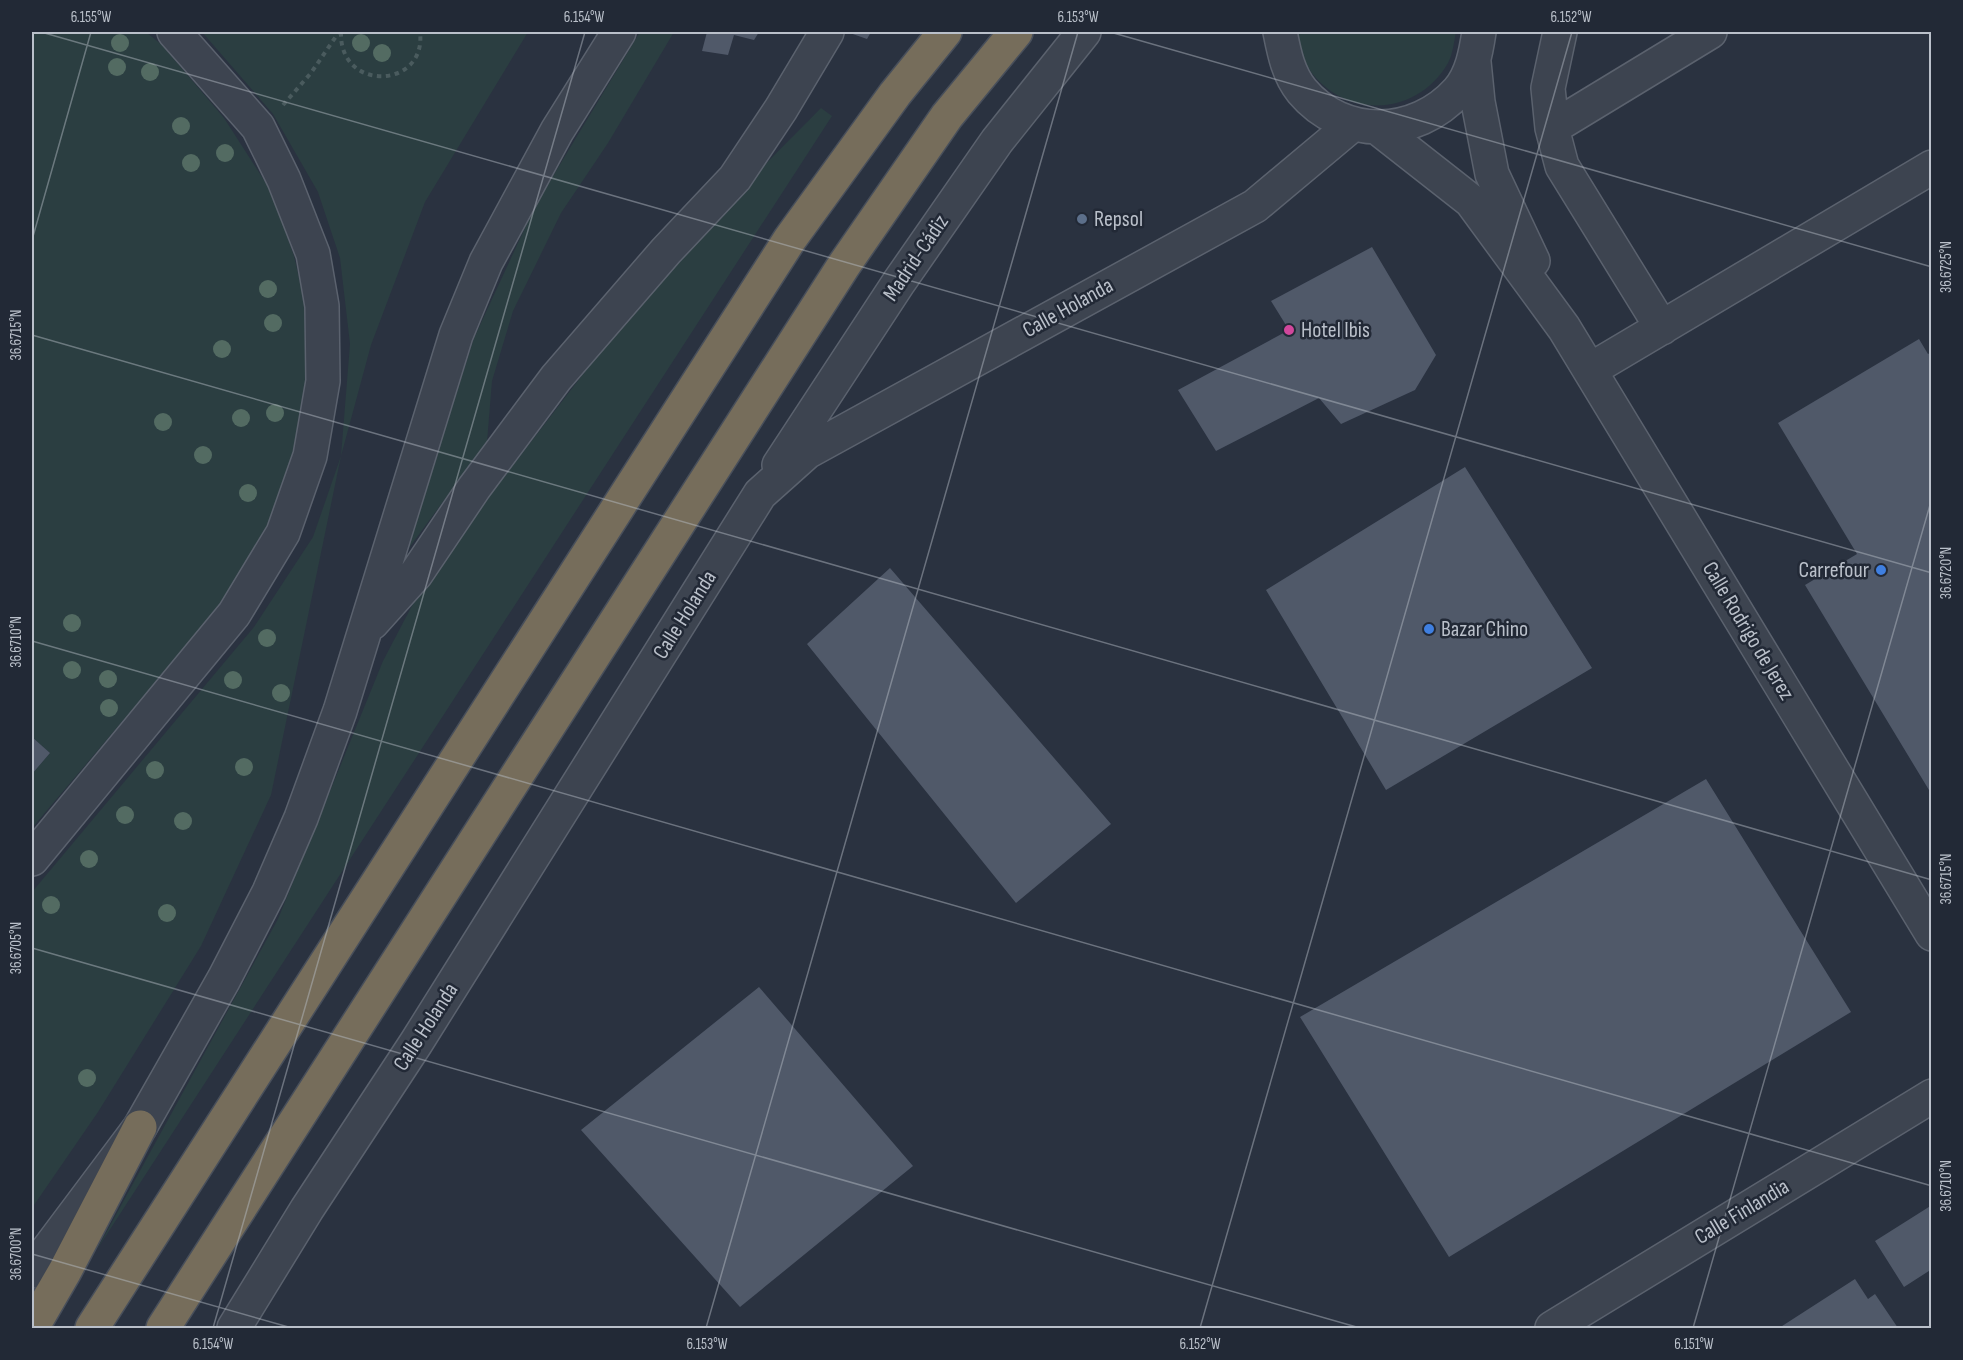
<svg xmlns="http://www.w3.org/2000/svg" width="1963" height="1360" font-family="'Sofia Sans Condensed',sans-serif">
  <rect width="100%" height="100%" fill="#2a3240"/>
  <path fill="#2b3e41" d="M32,32H146L162,45L224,118L271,191L294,256L306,308L312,380L299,452L272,525L220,606L32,828V774L50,753L32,737Z
    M202,32H528L425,202L371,345L341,456L271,795L201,946L98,1112L32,1208V892L254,627L313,537L341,456L350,344L340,258L318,192L273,114Z
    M640,32H674L608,143L561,213L513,311L492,381L487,442L406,552L474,338L536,204Z
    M1297,32H1456C1454,41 1453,54 1448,63C1415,120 1338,119 1305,63C1300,54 1299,41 1297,32Z
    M821,108L832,116L96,1251L278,919L383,661L427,577L673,257Z"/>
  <path fill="#505969" d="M707,32H759L754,40L734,35L728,55L702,51Z
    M847,32H871L867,39Z
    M1372,247L1436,355L1415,390L1341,424L1319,398L1216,451L1178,390L1289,330L1271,301Z
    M1919,339L1928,354L1932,352V795L1805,585L1857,554L1778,423Z
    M1465,467L1592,668L1386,790L1266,590Z
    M890,568L1111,824L1016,903L807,644Z
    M32,737L50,753L32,774Z
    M1706,779L1851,1012L1449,1257L1300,1017Z
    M759,987L913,1166L740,1307L581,1130Z
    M1932,1205V1269L1904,1287L1875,1241Z
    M1855,1279L1868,1299L1875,1294L1898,1328H1779Z"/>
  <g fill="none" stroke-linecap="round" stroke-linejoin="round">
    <defs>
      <path id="minor" d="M1280,32C1284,52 1288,74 1302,91C1343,140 1416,138 1458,91C1472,75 1476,52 1479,32
        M1560,32L1548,88L1552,128L1562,166L1662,328
        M1474,62L1478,102L1492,174L1533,261
        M1378,128L1471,201L1564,328L1932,934
        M1552,128L1710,32
        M1590,370L1932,167
        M779,465L899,282L997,141L1084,32
        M372,623L416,574L474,488L556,378L666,251L735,178L781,109L827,32
        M32,859L234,614L283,533L310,456L323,381L322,306L313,254L284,180L258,127L174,32
        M32,1271L140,1127L224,979L269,892L301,818L340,711L456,335L486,262L557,131L619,32
        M234,1328L307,1209L416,1043L760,494L807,452L1255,206L1353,124
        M1552,1328L1932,1096"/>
      <path id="highway" d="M32,1328L65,1271L140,1127
        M92,1328L790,239L895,94L945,32
        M163,1328L844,265L947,116L1016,32"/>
    </defs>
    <use href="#minor" stroke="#5b626e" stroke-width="36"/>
    <use href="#highway" stroke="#484f5b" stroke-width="36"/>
    <path stroke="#4a5b5e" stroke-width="4" stroke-dasharray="4.5 4.5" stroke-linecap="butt" d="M341,32C339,93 427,89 420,32
      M283,105L311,73L339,32"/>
    <use href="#minor" stroke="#3d4450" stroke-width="33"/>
    <use href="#highway" stroke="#766d5b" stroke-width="33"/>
  </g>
  <g fill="#536b62">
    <circle cx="120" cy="43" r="9"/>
    <circle cx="361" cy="43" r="9"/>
    <circle cx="382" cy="53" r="9"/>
    <circle cx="117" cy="67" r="9"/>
    <circle cx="150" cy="72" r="9"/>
    <circle cx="181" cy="126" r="9"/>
    <circle cx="225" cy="153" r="9"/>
    <circle cx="191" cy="163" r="9"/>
    <circle cx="268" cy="289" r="9"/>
    <circle cx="273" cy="323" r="9"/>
    <circle cx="222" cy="349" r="9"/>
    <circle cx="275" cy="413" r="9"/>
    <circle cx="241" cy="418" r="9"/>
    <circle cx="163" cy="422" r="9"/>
    <circle cx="203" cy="455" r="9"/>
    <circle cx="248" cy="493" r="9"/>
    <circle cx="72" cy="623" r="9"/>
    <circle cx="267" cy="638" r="9"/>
    <circle cx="72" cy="670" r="9"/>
    <circle cx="108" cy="679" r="9"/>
    <circle cx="233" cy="680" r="9"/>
    <circle cx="281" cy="693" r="9"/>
    <circle cx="109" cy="708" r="9"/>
    <circle cx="244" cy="767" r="9"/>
    <circle cx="155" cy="770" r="9"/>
    <circle cx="125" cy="815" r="9"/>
    <circle cx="183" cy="821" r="9"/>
    <circle cx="89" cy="859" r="9"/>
    <circle cx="51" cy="905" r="9"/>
    <circle cx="167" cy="913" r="9"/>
    <circle cx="87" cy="1078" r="9"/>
  </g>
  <path fill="none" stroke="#bac0ca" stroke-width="1.5" stroke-opacity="0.45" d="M41,32L1932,573M1110,32L1932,267M32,240L91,32M32,335L1932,880M32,641L1932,1186M32,948L1360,1328M32,1254L292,1328M213,1328L585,32M706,1328L1078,32M1200,1328L1572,32M1693,1328L1932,498"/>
  <circle fill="#5c6f8a" stroke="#222936" stroke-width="2" cx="1082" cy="219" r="6"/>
  <circle fill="#d1479c" stroke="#222936" stroke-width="2" cx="1289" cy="330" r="6"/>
  <g fill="#3f7fe0" stroke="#222936" stroke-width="2">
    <circle cx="1881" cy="570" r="6"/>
    <circle cx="1429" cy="629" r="6"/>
  </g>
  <g text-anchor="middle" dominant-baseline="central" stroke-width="5" stroke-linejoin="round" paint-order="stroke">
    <g font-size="22" fill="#bac0ca" stroke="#222936" text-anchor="start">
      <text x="1094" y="219">Repsol</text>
      <text x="1301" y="330">Hotel Ibis</text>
      <text x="1869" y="570" text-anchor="end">Carrefour</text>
      <text x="1441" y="629">Bazar Chino</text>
    </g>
    <g font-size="22" fill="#bac0ca" stroke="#222936">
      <text transform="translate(916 258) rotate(-56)">Madrid-Cádiz</text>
      <text transform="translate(1068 308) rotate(-29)">Calle Holanda</text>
      <text transform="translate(685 615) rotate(-58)">Calle Holanda</text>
      <text transform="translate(1748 631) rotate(59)">Calle Rodrigo de Jerez</text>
      <text transform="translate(426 1027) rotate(-57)">Calle Holanda</text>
      <text transform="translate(1742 1212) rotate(-31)">Calle Finlandia</text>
    </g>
  </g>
  <rect width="1963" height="1360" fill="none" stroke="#222936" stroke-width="66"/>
  <rect x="33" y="33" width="1897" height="1294" fill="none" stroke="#bac0ca" stroke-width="2"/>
  <g font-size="15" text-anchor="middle" fill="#bac0ca">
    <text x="91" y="22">6.155°W</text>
    <text x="584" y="22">6.154°W</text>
    <text x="1078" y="22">6.153°W</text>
    <text x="1571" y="22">6.152°W</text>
    <text transform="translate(1946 267) rotate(-90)" y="5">36.6725°N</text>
    <text transform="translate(16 335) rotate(-90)" y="5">36.6715°N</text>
    <text transform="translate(1946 573) rotate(-90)" y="5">36.6720°N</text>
    <text transform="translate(16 642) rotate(-90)" y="5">36.6710°N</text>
    <text transform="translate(1946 879) rotate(-90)" y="5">36.6715°N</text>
    <text transform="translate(16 948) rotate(-90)" y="5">36.6705°N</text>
    <text transform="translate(1946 1186) rotate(-90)" y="5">36.6710°N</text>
    <text transform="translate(16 1254) rotate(-90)" y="5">36.6700°N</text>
    <text x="213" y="1349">6.154°W</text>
    <text x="707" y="1349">6.153°W</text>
    <text x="1200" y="1349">6.152°W</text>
    <text x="1694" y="1349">6.151°W</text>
  </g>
</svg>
